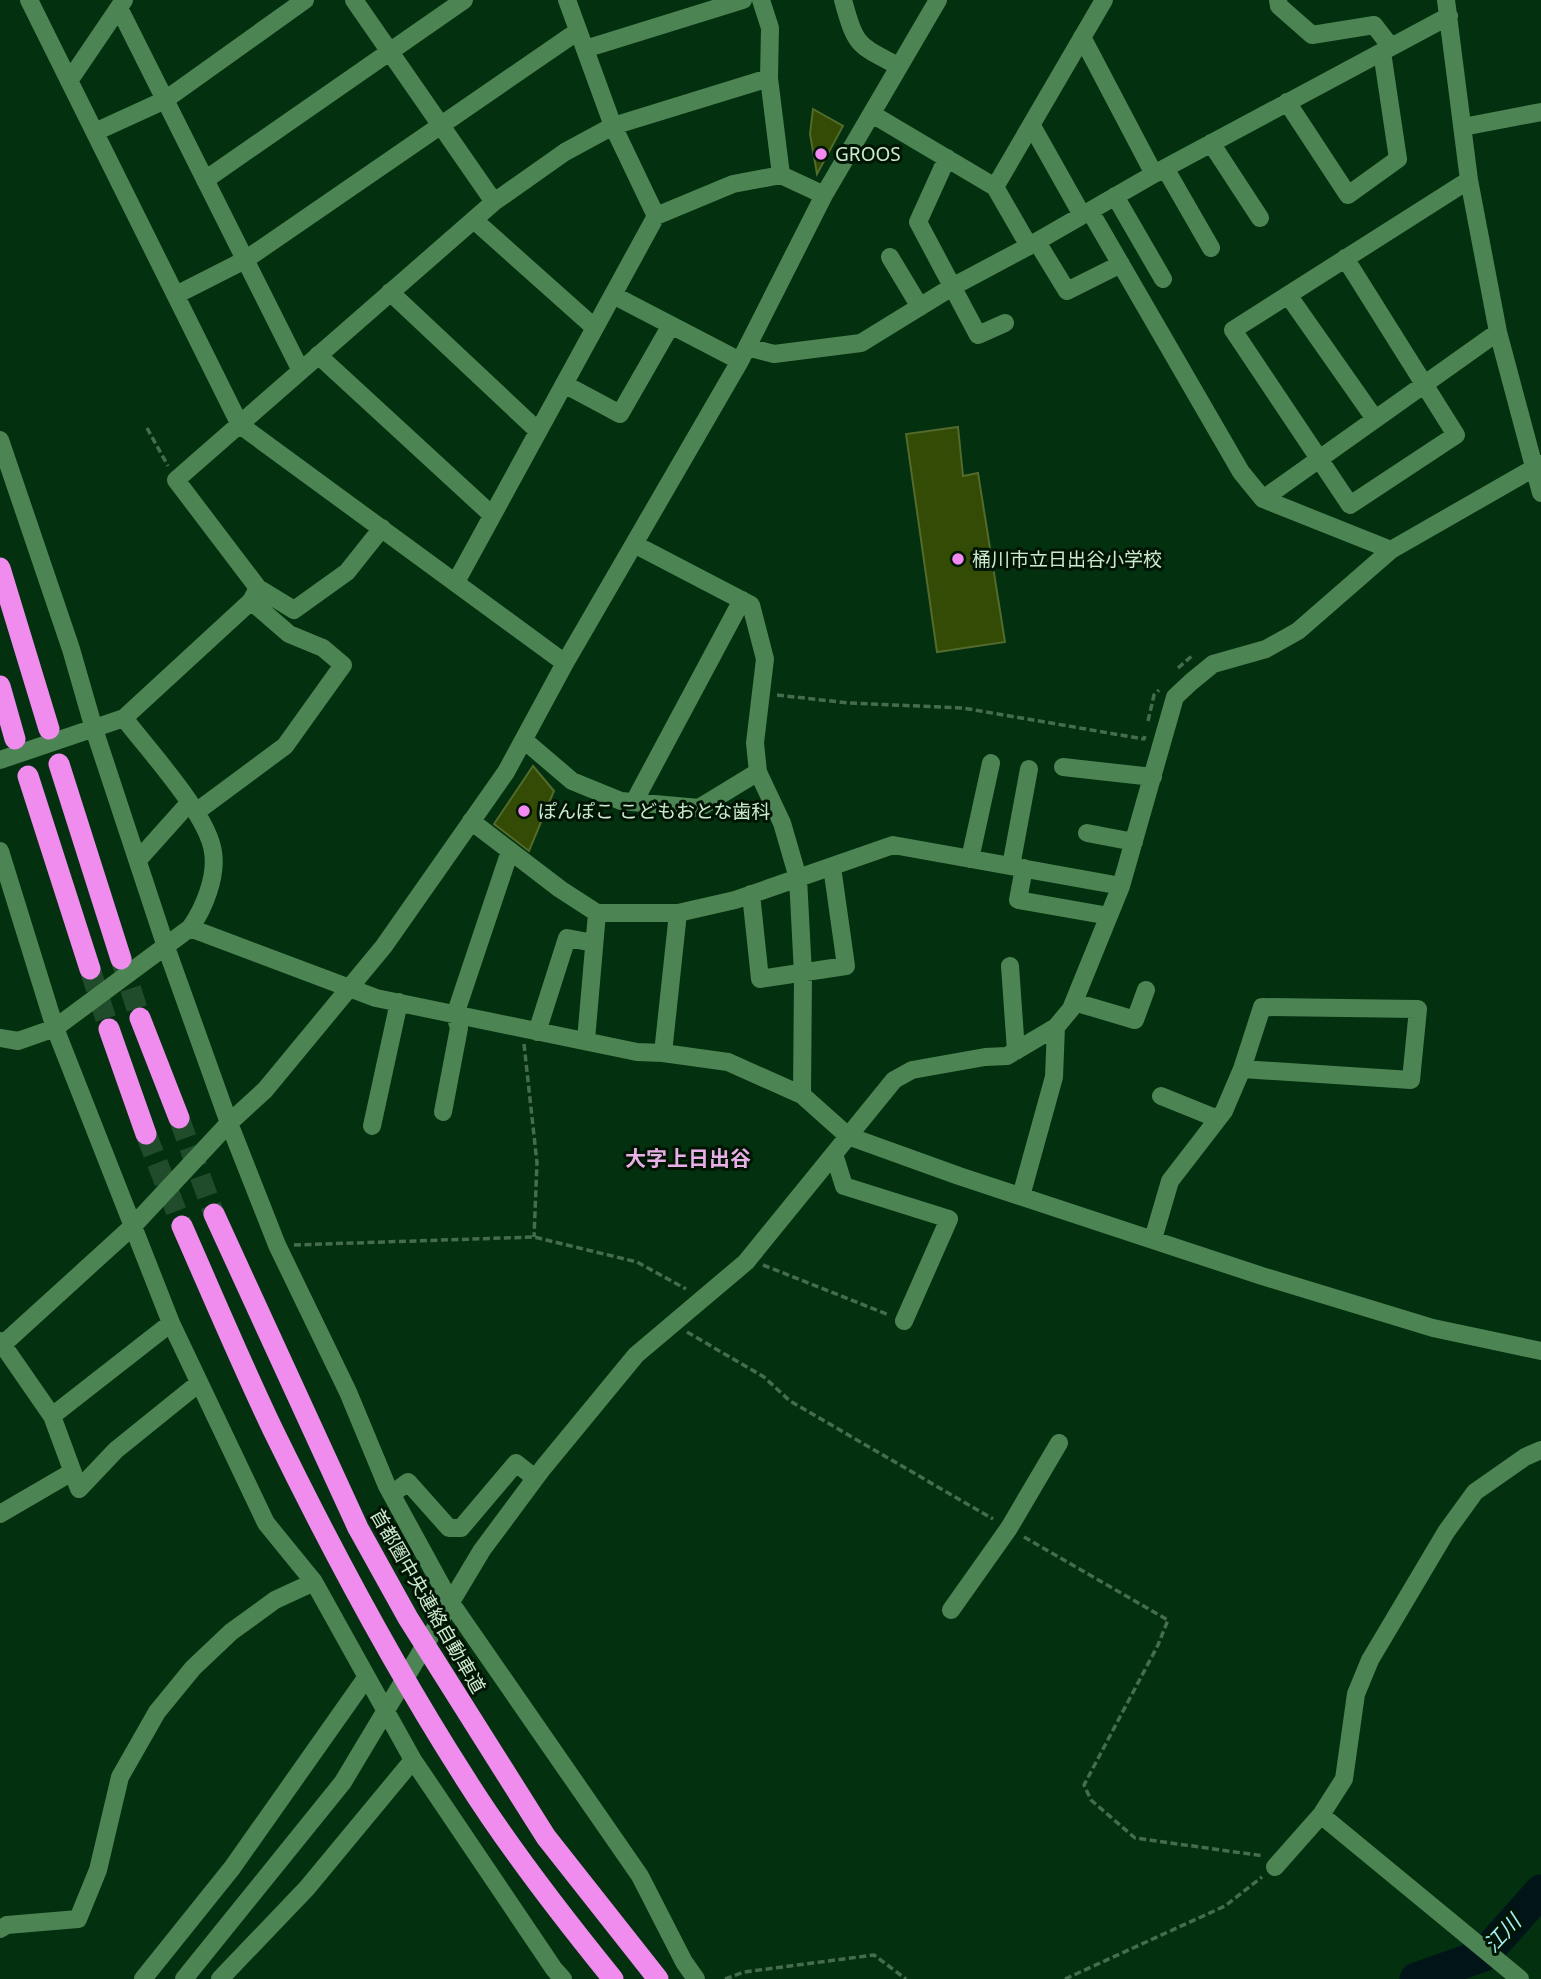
<svg xmlns="http://www.w3.org/2000/svg" width="1541" height="1979" font-family="'Noto Sans','Noto Sans JP',sans-serif">
  <rect width="100%" height="100%" fill="#03300e"/>
  <g fill="none" stroke-linecap="round" stroke-linejoin="round">
    <path stroke="#011518" stroke-width="33" d="M1416,1979L1484,1955L1541,1891"/>
  </g>
  <path fill="#344b05" stroke="#526a2b" stroke-width="2" d="M813,109L843,126L817,174L810,134Z
    M958,427L963,476L978,473L1005,642L937,652L906,434Z
    M533,766L554,791L529,851L494,824Z"/>
  <g fill="none" stroke-linecap="round" stroke-linejoin="round">
    <path stroke="#214c2b" stroke-width="21" stroke-dasharray="21 10" stroke-linecap="butt" d="M121,959L140,1018
      M90,969L109,1029
      M179,1118L214,1214
      M146,1134L182,1226"/>
    <path stroke="#456d4d" stroke-width="3.5" stroke-dasharray="7 3.5" stroke-linecap="butt" d="M147,428L168,466
      M1178,668L1193,655
      M777,695L849,703L963,708L1144,739L1145,736
      M1148,721L1154,695L1159,690
      M524,1044L537,1163L534,1237
      M294,1245L534,1237L637,1262L686,1289
      M763,1265L889,1315
      M687,1332L764,1377L790,1401L993,1519
      M1024,1537L1168,1620L1158,1645L1084,1785L1091,1800L1135,1838L1264,1856
      M725,1979L744,1972L874,1955L906,1979
      M1065,1979L1225,1906L1262,1877"/>
    <path stroke="#4c8453" stroke-width="18" d="M29,0L240,425L565,663
      M354,0L494,202
      M567,0L613,126L656,216
      M761,0L770,28L769,78L781,175
      M843,0C856,47 857,44 898,66
      M1278,0L1279,6L1312,35L1374,25L1391,47
      M1446,0L1469,180L1498,332L1541,493
      M119,8L301,371
      M1082,37L1154,174
      M585,49L743,0
      M69,81L124,0
      M1287,102L1348,195L1398,159L1382,52
      M872,114L995,187L1029,246
      M1032,126L1082,215
      M1463,127L1541,112
      M95,132L165,100L305,0
      M1211,143L1260,218
      M947,158L918,222L978,335L1005,323
      M1165,168L1211,248
      M205,180L464,0
      M995,187L1104,0
      M1115,196L1163,279
      M1090,211L1241,472L1263,499L1391,550
      M474,220L595,328
      M1037,242L1067,291L1121,264
      M890,257L920,307
      M1345,258L1456,435L1350,505L1233,330L1469,180
      M390,292L538,431
      M176,295L245,260L578,31
      M613,295L740,361
      M1288,295L1375,419
      M747,347L774,354L861,343L952,287L1029,246L1154,174L1449,16
      M318,355L492,515
      M564,384L620,414L671,325
      M0,440L71,649L94,729L166,947L229,1123L277,1245L348,1392L387,1486L451,1603L640,1876L684,1962L696,1979
      M1263,499L1498,332
      M634,544L751,605L765,659L755,743L758,772L782,823L798,878L803,974L802,1095
      M456,582L656,216L733,184L781,175L824,195
      M258,588L294,610L347,572L382,528
      M524,740L572,781L621,801L699,808L758,772
      M0,760L124,718L251,601L258,588L176,480L494,202L565,152L613,126L769,78
      M1063,767L1153,777
      M634,802L742,600
      M196,812L285,746L343,665L323,648L289,634L251,601
      M471,821L560,889L597,913H678L735,900L893,845L1121,886
      M1087,833L1134,842
      M0,851L55,1028L171,1323L266,1523L314,1582L413,1760L554,1969L563,1979
      M970,859L991,763
      M138,860L189,803
      M1011,866L1029,769
      M1024,868L1018,900L1109,916
      M751,894L760,979L846,966L832,867
      M190,928L376,998L637,1052L663,1053L728,1062L802,1095L848,1136L959,1176L1262,1276L1433,1328L1541,1351
      M1010,966L1016,1051
      M1074,1002L1135,1020L1146,990
      M537,1032L567,938L594,943
      M0,1038L18,1041L55,1028L190,928C204,909 217,876 213,852C208,814 148,750 124,718
      M586,1040L597,913
      M663,1053L678,913
      M1161,1096L1218,1119
      M443,1112L459,1028L455,1015L510,851
      M372,1126L399,1002
      M834,1154L844,1186L949,1219L904,1321
      M1021,1196L1054,1077L1056,1027
      M1153,1239L1170,1181L1224,1111L1242,1069L1262,1007L1418,1009L1411,1080L1242,1069
      M0,1341L52,1416L79,1489L116,1450L199,1383
      M0,1347L133,1226L229,1123L265,1090L384,946L506,772L565,663L740,361L824,195L938,0
      M52,1416L171,1323
      M392,1494L408,1482L449,1528H461L516,1463L535,1478
      M0,1514L72,1472
      M951,1610L1009,1528L1059,1443
      M1321,1815L1520,1979
      M1275,1867L1321,1815L1344,1779L1356,1694L1370,1660L1446,1532L1475,1492L1525,1457L1541,1450
      M0,1929L7,1925L78,1919L98,1870L120,1777L157,1712L193,1668L231,1632L275,1600L314,1582
      M143,1979L232,1868L366,1678
      M184,1979L343,1782L482,1550L543,1468L636,1355L746,1262L894,1080L912,1070L985,1057L1007,1056L1056,1027L1071,1009L1121,886L1175,697L1191,682L1213,664L1266,649L1298,631L1391,550L1541,464
      M220,1979L307,1888L413,1760"/>
    <path stroke="#ef8cee" stroke-width="21" d="M0,568L49,729
      M0,686L15,739
      M59,764L121,959
      M28,776L90,969
      M140,1018L179,1118
      M109,1029L146,1134
      M214,1214L358,1528L408,1618L546,1837L658,1979
      M182,1226C212,1294 241,1363 273,1430C331,1549 394,1667 465,1778C509,1848 561,1915 613,1979"/>
  </g>
  <g fill="#f38af2" stroke="#011504" stroke-width="2.5">
    <circle cx="821" cy="154" r="7"/>
    <circle cx="958" cy="559" r="7"/>
    <circle cx="524" cy="811" r="7"/>
  </g>
  <g text-anchor="middle" dominant-baseline="central" stroke-width="6" stroke-linejoin="round" paint-order="stroke">
    <g font-size="19" fill="#cdeacf" stroke="#011504" text-anchor="start">
      <text x="835" y="154">GROOS</text>
      <text x="972" y="559">桶川市立日出谷小学校</text>
      <text x="538" y="811">ぽんぽこ こどもおとな歯科</text>
    </g>
    <g font-size="19" fill="#cdeacf" stroke="#011504">
      <text transform="translate(428 1601) rotate(60)">首都圏中央連絡自動車道</text>
    </g>
    <g font-size="21" font-weight="bold" fill="#e9afe7" stroke="#011504">
      <text x="688" y="1158">大字上日出谷</text>
    </g>
    <g font-size="21" font-style="italic" fill="#a8eef8" stroke="#011504">
      <text transform="translate(1502 1933) rotate(-47)">江川</text>
    </g>
  </g>
</svg>
